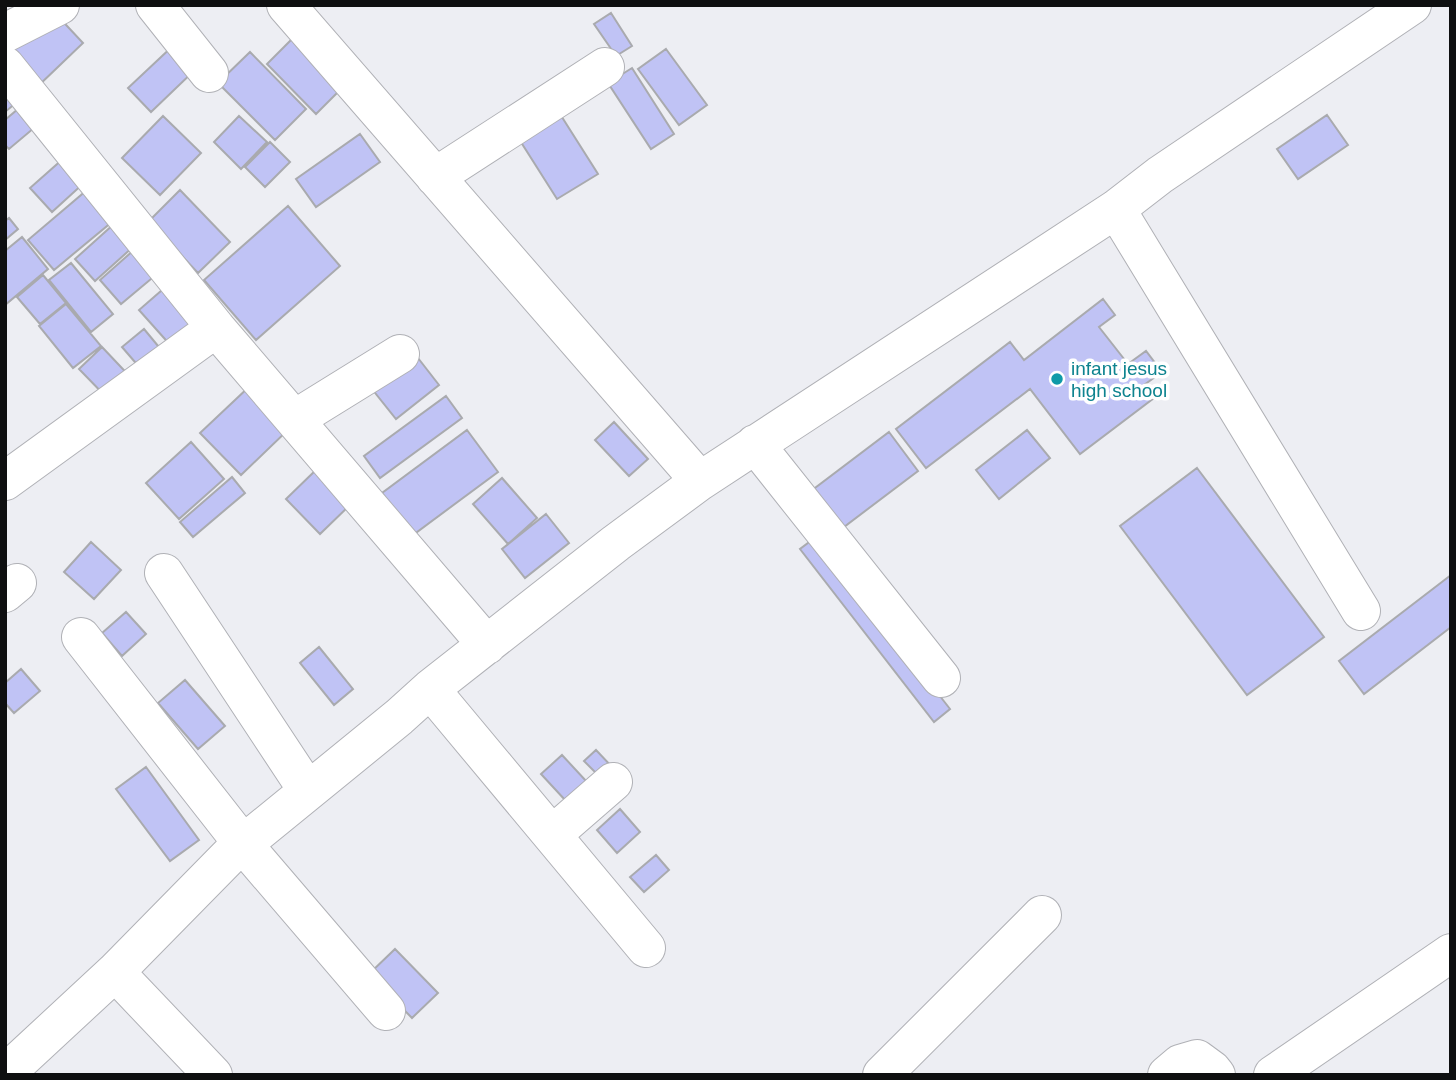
<svg xmlns="http://www.w3.org/2000/svg" width="1456" height="1080" font-family="Helvetica,sans-serif">
  <rect width="100%" height="100%" fill="#edeef3"/>
  <path fill="#c0c3f5" stroke="#a9aaae" stroke-width="2" d="M53,11L83,43L37,87L6,56Z
    M611,13L632,46L616,56L594,24Z
    M294,37L343,87L316,114L267,64Z
    M176,43L198,67L151,112L128,88Z
    M666,49L707,105L679,125L638,69Z
    M250,52L306,109L275,140L218,83Z
    M632,68L674,134L651,149L608,83Z
    M5,91L16,103L5,112Z
    M18,109L34,128L9,149L5,145V120Z
    M560,114L598,174L557,199L519,139Z
    M1327,115L1348,145L1298,179L1277,149Z
    M163,116L201,153L160,195L122,158Z
    M239,116L267,142L241,169L214,142Z
    M360,134L380,162L316,207L296,179Z
    M270,142L290,162L265,187L245,167Z
    M64,158L85,182L52,212L30,188Z
    M87,190L113,221L54,270L28,240Z
    M180,190L230,242L198,273L149,221Z
    M288,206L340,266L256,340L204,280Z
    M9,218L18,229L5,240V221Z
    M114,224L134,246L95,281L75,259Z
    M22,237L48,269L5,305V251Z
    M135,249L157,274L121,304L100,280Z
    M71,263L113,314L91,332L49,280Z
    M43,275L66,303L40,324L17,297Z
    M169,284L210,332L181,357L139,310Z
    M1103,299L1115,315L1099,327L1128,364L1146,351L1162,372L1144,385L1154,398L1080,454L1030,389L926,468L896,429L1010,342L1024,360Z
    M66,304L101,346L73,368L39,326Z
    M144,329L168,358L147,376L122,347Z
    M102,347L137,384L114,405L79,369Z
    M411,349L439,385L396,419L368,384Z
    M251,385L291,427L241,475L200,433Z
    M446,396L462,418L380,478L364,456Z
    M614,422L648,459L629,476L595,440Z
    M467,430L498,472L413,535L382,493Z
    M1027,430L1050,458L999,499L976,470Z
    M889,432L918,471L840,530L811,491Z
    M191,442L224,479L179,519L146,483Z
    M318,468L352,503L320,534L286,499Z
    M1197,468L1324,637L1247,695L1120,526Z
    M232,477L245,493L193,537L180,522Z
    M502,478L537,518L508,544L473,504Z
    M546,514L569,543L525,578L502,549Z
    M816,537L950,709L934,722L800,549Z
    M91,542L121,570L94,599L64,572Z
    M1451,575V627L1364,694L1339,661Z
    M126,612L146,634L122,656L102,633Z
    M319,647L353,689L334,705L300,663Z
    M21,669L40,691L14,713L5,703V683Z
    M185,680L225,726L198,749L158,703Z
    M596,750L614,769L603,780L584,761Z
    M562,755L587,782L566,801L541,774Z
    M146,767L199,840L170,861L116,789Z
    M620,809L640,832L617,853L597,830Z
    M656,855L669,870L644,892L630,877Z
    M395,949L438,993L412,1018L369,974Z"/>
  <g fill="none" stroke-linecap="round" stroke-linejoin="round">
    <defs>
      <path id="minor" d="M155,5L209,73
        M286,5L700,481
        M5,33L60,5
        M5,66L216,328L487,645
        M435,177L605,67
        M1116,209L1361,611
        M295,419L400,354
        M755,444L941,678
        M5,481L216,328
        M164,573L308,791
        M5,593L17,583
        M81,637L243,844L386,1011
        M430,689L646,948
        M552,835L613,782
        M115,972L213,1075
        M5,1074L115,972L231,854L399,717L430,689L616,543L700,481L1116,209L1160,175L1412,5
        M882,1075L1042,915
        M1167,1075L1180,1064L1197,1059L1212,1070L1216,1075
        M1273,1075L1451,953"/>
    </defs>
    <use href="#minor" stroke="#b0b1b6" stroke-width="40"/>
    <use href="#minor" stroke="#fff" stroke-width="38"/>
  </g>
  <circle fill="#0f9aa8" stroke="#fff" stroke-width="2.5" cx="1057" cy="379" r="7"/>
  <g text-anchor="middle" dominant-baseline="central" stroke-width="7" stroke-linejoin="round" paint-order="stroke">
    <g font-size="19" fill="#0d838f" stroke="#fff" text-anchor="start">
      <text x="1071" y="368">infant jesus<tspan x="1071" dy="22">high school</tspan></text>
    </g>
  </g>
  <rect width="1456" height="1080" fill="none" stroke="#0e0f10" stroke-width="14"/>
</svg>
